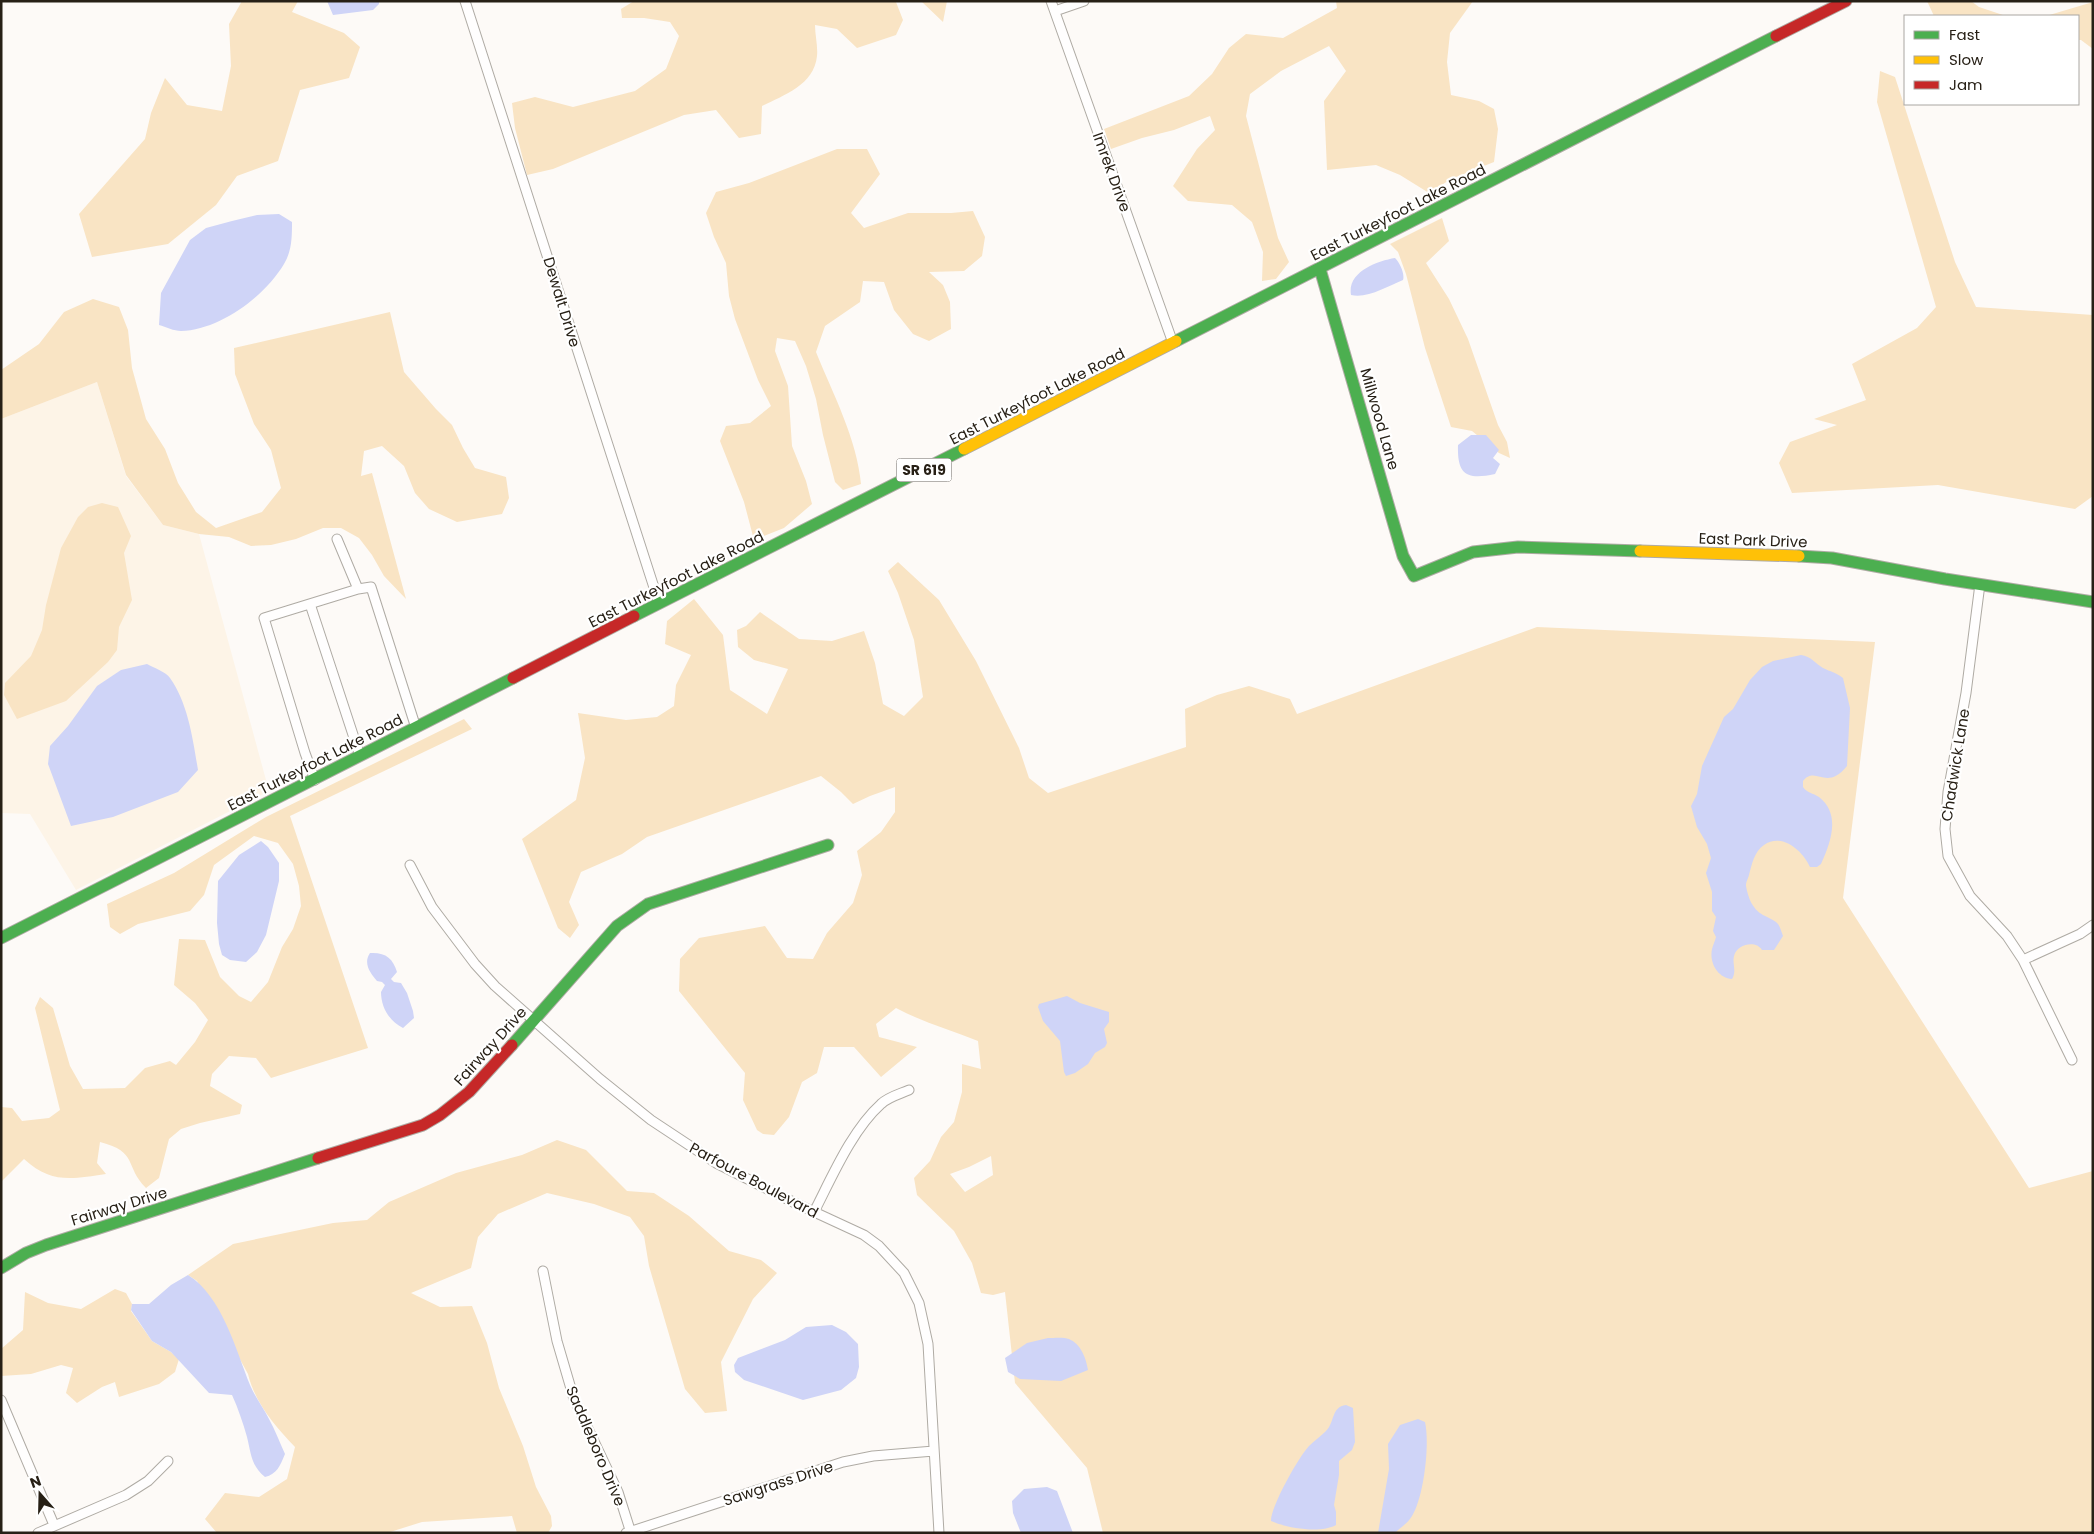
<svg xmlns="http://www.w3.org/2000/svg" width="2094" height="1534" font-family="Poppins,sans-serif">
  <rect width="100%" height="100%" fill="#fdfaf7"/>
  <path fill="#fdf4e7" d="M97,382L126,476L163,525L199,534L269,791L76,890L30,814L1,813V419Z"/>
  <path fill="#f9e4c4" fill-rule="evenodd" d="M242,1H298L292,12L344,33L360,47L349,78L300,90L278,161L237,176L216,205L168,244L92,257L79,214L145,139L151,113L165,78L187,105L222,111L231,66L229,24Z
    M634,1H897L896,2L903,20L896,35L857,48L837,29L815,25C815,35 818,46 817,56C814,85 784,95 762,106L761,134L739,138L716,110L684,115L553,169L527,175L515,128L512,103L535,97L573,107L635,91L666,69L679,36L670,22L644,18H622L621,9Z
    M921,1H947L943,22Z
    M1336,1H1473L1450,33L1447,62L1451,95L1479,101L1494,109L1498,129L1494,162L1451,179L1429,193L1400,175L1376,165L1327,170L1324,101L1346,71L1329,46L1281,71L1250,94L1246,116L1278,238L1289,262L1276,279L1262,281L1263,252L1252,222L1232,205L1188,201L1173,186L1197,149L1215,130L1210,116L1174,130L1142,138L1111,149L1104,129L1189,96L1212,74L1229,48L1246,34L1283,38L1337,8Z
    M1927,1H1971L1979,7L2006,16H1934Z
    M2093,2V49L2081,40H2078V16H2046Z
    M1880,71L1895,77L1955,262L1976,307L2093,315V496L2075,509L1938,485L1792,493L1779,463L1790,442L1837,425L1814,419L1866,400L1852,364L1917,328L1936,307L1877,102Z
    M837,149H867L880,174L851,213L864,228L908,213H951L973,211L985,237L982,256L964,271L929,272L943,285L950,302L951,329L929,341L913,334L894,310L884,282L863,281L860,302L825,326L816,352C833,394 857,439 861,484L843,490L835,482L823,435L816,399L806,366L795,341L777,338L775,351L788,386L792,446L806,481L812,504L784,528L754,540L744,502L720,441L726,426L750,423L771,406L758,380L735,319L729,296L726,263L714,237L706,213L716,192L749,183Z
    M1442,218L1449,241L1426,263L1449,299L1468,339L1498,425L1507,442L1510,458L1499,453L1472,431L1451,427L1425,348L1406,274L1398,252L1390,244Z
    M93,299L119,307L128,330L132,368L146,419L165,449L178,483L196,512L216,528L262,512L281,488L271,450L254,424L235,374L234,348L390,312L404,372L436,409L452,425L463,448L475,468L506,477L509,498L502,514L457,522L429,509L415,493L404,466L382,446L364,451L361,476L372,473L406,599L384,576L372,555L359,538L341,528H323L296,539L271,545L251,546L229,537L199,534L163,525L126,475L97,382L1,419V370L39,344L64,312Z
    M102,503L118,507L131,536L124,553L132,600L119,627L117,650L108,662L66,701L17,719L4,695L5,683L31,656L42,630L46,605L61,548L78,517L88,507Z
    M898,562L939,600L976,661L1019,748L1029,778L1048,793L1186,747L1185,709L1217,695L1249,686L1290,699L1297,714L1537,627L1875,642L1843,898L2029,1188L2093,1171V1533H1103L1087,1468L1015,1383L1005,1292L993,1295L981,1293L972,1263L954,1231L917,1195L914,1178L930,1161L941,1137L954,1122L962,1092V1064L981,1069L978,1041C951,1030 922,1022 896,1008L876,1024L879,1037L917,1047L881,1077L854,1047H824L817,1073L802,1082L789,1117L774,1135L763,1134L757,1130L743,1100L745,1073L679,991L680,959L699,938L765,926L787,958L813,959L827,933L853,903L862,875L857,851L881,832L895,812V787L870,796L853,804L841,792L821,776L647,837L622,854L581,872L569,902L579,925L570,938L558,928L522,839L576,800L585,758L578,713L626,720L657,717L674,706L676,685L691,655L665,644L667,621L694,599L723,635L730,690L767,714L788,669L754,660L738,647L737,630L746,626L760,612L799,639L832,641L864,631L875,663L883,704L904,716L923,697L914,640L898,593L888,571ZM991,1156L993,1175L965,1192L950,1174L969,1167Z
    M464,719L472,729L290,816L368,1048L271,1078L256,1058L229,1056L212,1074L210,1086L242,1105L240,1114L200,1123L181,1129L169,1139L159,1178L146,1188C124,1166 139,1152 100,1142L97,1163L106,1174C72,1179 51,1184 24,1159L1,1182V1107L12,1108L22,1121L49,1118L60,1110L35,1008L40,997L53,1008L70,1066L83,1089L125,1088L145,1068L170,1061L176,1065L195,1042L208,1020L195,1003L174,985L179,939L205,940L220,977L239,996L251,1002L268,982L282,947L293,929L301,906L299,886L293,864L278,843L254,836L214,865L204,895L190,911L138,924L120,934L110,927L107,904L174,873L266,817Z
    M557,1140L586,1150L627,1191L654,1193L689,1216L729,1251L761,1260L777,1273L753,1299L721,1362L727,1411L705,1413L685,1389L649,1266L644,1236L630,1217L594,1204L547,1193L498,1214L478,1237L471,1268L411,1293L440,1307L472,1306L487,1343L499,1388L523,1446L536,1487L551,1516L552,1526L548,1533H517L512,1516L422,1522L387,1533H217L205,1519L225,1493L259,1497L287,1479L295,1447C275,1426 255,1403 248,1374L197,1281L188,1275L233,1244L333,1223L367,1220L389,1202L456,1173L522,1155Z
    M115,1289L126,1293L132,1304L131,1311L152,1341L171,1352L179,1359L175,1372L159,1384L119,1397L115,1382L102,1387L77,1403L66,1393L73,1368L61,1365L31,1374L1,1376V1349L23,1330L25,1292L48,1303L81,1309Z"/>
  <path fill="#cfd4f7" d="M327,1H379V4L373,10L333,15Z
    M279,214L292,222C292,236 292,251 284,264C265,296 220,330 181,331C174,331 166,327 159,325L161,293L190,240L206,228L232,221L257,215Z
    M1395,258C1400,263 1405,274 1403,280C1388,286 1367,299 1351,295C1347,272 1377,261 1395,258Z
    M1471,435H1486L1499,450L1493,458L1500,464L1495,474C1467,480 1457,475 1458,445Z
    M1801,655C1811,656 1816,664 1823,668C1831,672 1835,672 1843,678L1850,708L1847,766C1826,792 1816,765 1803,781V787C1807,793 1813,793 1819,797C1841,814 1831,842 1821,864L1817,867H1810C1803,851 1782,832 1764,845C1754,852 1752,864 1749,875C1748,879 1746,881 1746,886C1748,897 1752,909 1763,915C1767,917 1772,919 1776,922C1780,925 1781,931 1783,936L1774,950H1762C1756,940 1737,944 1734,956C1732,964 1737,971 1732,979C1718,978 1709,963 1712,949C1713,945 1715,941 1716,937L1713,931L1716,917L1712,911V892L1706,873L1711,858L1707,844L1697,827L1691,806L1697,794L1702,766L1724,717L1733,709L1750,680L1762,667L1773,661Z
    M147,664C154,668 166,672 170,678C188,703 193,740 198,770L178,792L113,817L71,826L48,764L50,746L68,726L97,686L121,670Z
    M261,841L268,847L279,863V881L266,935L257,952L246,962L230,960L222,955L219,944L217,923L218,881L239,855Z
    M370,953C385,952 393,958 397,972L391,979L394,982L401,983L407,993L413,1011L414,1018L403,1028C389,1021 381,1007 381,992L385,985L382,982L377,981C370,973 363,963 370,953Z
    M1067,996L1080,1003L1109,1012V1022L1104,1029L1107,1043L1105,1047L1095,1053L1088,1064L1075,1073L1066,1076L1064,1072L1060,1041L1043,1021L1038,1007L1039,1004Z
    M188,1275C222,1296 236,1350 250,1385C255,1397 263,1407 269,1419C275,1430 280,1443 285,1454C280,1466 277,1474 265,1477C251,1466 251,1453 247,1437C243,1423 238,1408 232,1395L209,1393L171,1352L152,1341L131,1310L132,1304H149L171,1285Z
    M832,1325L846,1332L858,1344L859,1367L856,1378L841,1390L803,1400L744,1380L735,1372L734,1365L738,1358L785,1340L806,1327Z
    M1048,1338C1054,1338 1064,1337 1069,1339C1081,1344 1086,1358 1088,1370L1061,1381L1020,1379L1008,1372L1005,1358L1027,1343Z
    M1346,1405L1353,1408L1355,1442L1352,1450L1339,1461V1475L1334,1505L1336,1512V1525C1320,1534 1287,1528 1271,1521C1271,1506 1298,1458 1309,1446C1314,1441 1321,1436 1326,1431C1335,1422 1331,1407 1346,1405Z
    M1418,1419L1425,1422C1430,1444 1424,1497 1412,1516C1408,1523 1401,1527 1395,1533H1378L1389,1469L1388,1444L1400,1425Z
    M1047,1487L1057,1491L1073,1533H1021L1013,1513L1012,1501L1024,1489Z"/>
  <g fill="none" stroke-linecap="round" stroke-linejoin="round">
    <defs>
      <path id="street" d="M465,1L659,603
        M1051,1L1173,343
        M1055,11L1084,1
        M337,539L358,589
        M1980,584L1966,693L1948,792L1945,829L1948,856L1970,896L2007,936L2023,960L2072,1060
        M310,604L360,756
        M315,780L305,753L264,618L358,589L371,587L416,728
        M410,865L432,907L475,964L495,986L600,1079L651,1120L716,1163L797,1204L864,1235L879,1246L904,1273L919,1303L928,1344L939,1533
        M2023,960L2080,934L2093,925
        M814,1212C832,1177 852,1130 881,1104C888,1097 900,1094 909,1090
        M543,1271L557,1341L574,1399L618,1492L631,1533
        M1,1400L54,1525
        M38,1533L126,1495L148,1481L168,1461
        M626,1533L843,1462L873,1456L934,1451"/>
      <path id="fast" d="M1320,269L1403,556L1414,576L1473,552L1518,547L1640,551
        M1176,341L1776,36
        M1799,556L1832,558L1945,579L2093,602
        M634,616L964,449
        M1,938L513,678
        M512,1045L617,926L648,904L828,845
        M1,1268L26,1253L46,1245L318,1158"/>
      <path id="slow" d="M964,449L1176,341
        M1640,551L1799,556"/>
      <path id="jam" d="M1776,36L1846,1
        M513,678L634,616
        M318,1158L423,1125L440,1115L469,1092L512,1045"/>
    </defs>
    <use href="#street" stroke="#afaba4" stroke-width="11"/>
    <use href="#fast" stroke="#afaba4" stroke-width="13"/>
    <use href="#slow" stroke="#afaba4" stroke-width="13"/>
    <use href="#jam" stroke="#afaba4" stroke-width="13"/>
    <use href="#street" stroke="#fffefe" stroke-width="9"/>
    <use href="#fast" stroke="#4caf50" stroke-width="11"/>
    <use href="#slow" stroke="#ffc107" stroke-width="11"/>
    <use href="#jam" stroke="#c62828" stroke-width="11"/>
  </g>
  <g text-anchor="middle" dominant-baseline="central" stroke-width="4.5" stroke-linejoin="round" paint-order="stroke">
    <rect fill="#fff" stroke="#68635c" stroke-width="1" x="896.5" y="458.5" width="55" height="23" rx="4"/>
    <g font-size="14" font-weight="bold" fill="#272016">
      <text x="924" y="470">SR 619</text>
    </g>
    <g font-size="15" fill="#272016" stroke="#fff">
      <text transform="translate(1112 172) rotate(70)">Imrek Drive</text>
      <text transform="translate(1398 212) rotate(-27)">East Turkeyfoot Lake Road</text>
      <text transform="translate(562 302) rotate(73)">Dewalt Drive</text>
      <text transform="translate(1037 396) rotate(-27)">East Turkeyfoot Lake Road</text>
      <text transform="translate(1380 419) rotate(74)">Millwood Lane</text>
      <text transform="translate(1753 540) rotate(2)">East Park Drive</text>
      <text transform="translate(676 579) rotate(-27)">East Turkeyfoot Lake Road</text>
      <text transform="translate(315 762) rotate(-27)">East Turkeyfoot Lake Road</text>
      <text transform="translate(1955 765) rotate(-81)">Chadwick Lane</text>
      <text transform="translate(490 1046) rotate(-48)">Fairway Drive</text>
      <text transform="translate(754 1180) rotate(28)">Parfoure Boulevard</text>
      <text transform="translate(119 1206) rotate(-17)">Fairway Drive</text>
      <text transform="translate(596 1446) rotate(67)">Saddleboro Drive</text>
      <text transform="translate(778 1483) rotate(-18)">Sawgrass Drive</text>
    </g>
  </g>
  <rect width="2094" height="1534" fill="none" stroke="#272016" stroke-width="5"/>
  <rect x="1904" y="15" width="175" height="90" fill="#ffffff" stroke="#a9a6a2"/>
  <rect x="1914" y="31" width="25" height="8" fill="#4caf50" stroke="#a9a6a2"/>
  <text x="1949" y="40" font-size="15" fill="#272016">Fast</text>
  <rect x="1914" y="56" width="25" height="8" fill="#ffc107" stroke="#a9a6a2"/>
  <text x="1949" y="65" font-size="15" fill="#272016">Slow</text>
  <rect x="1914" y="81" width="25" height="8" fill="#c62828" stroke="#a9a6a2"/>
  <text x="1949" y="90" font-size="15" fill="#272016">Jam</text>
  <g transform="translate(40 1494) rotate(340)" stroke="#ffffff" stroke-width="4" paint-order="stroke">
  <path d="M0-4L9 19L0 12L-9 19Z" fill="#272016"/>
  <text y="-8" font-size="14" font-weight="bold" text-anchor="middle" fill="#272016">N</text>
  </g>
</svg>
